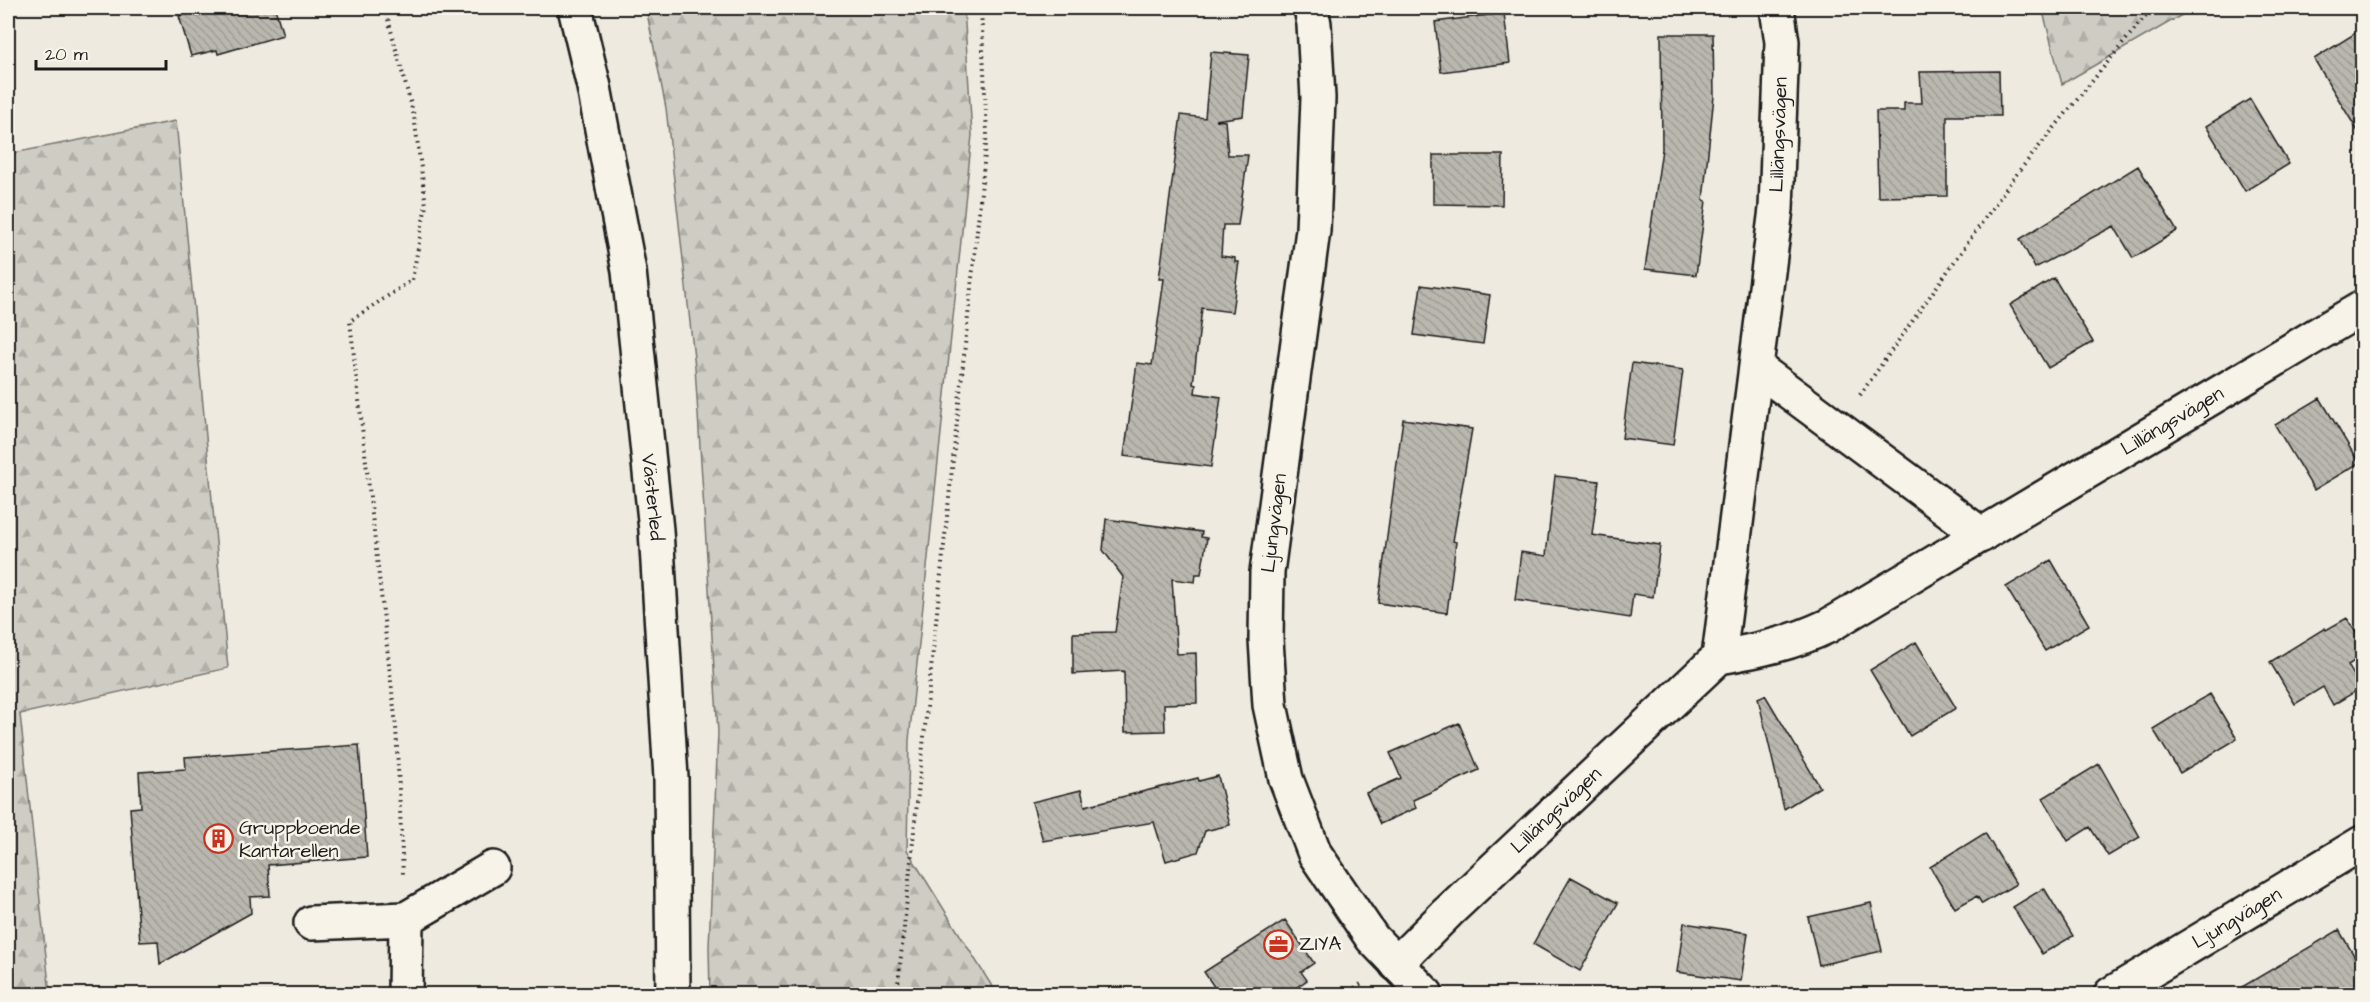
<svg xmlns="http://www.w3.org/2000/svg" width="2370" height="1002" font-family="'Architects Daughter',sans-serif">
  <defs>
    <pattern id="forest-firs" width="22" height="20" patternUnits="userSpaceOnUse" patternTransform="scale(1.5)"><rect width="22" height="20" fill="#cfccc3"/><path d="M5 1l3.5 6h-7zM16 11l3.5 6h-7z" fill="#b1afa7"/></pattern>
    <pattern id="building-back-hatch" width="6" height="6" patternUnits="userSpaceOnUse" patternTransform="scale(1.5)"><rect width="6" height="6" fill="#bab7af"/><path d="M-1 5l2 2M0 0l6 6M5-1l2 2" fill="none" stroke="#9f9d96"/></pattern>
  </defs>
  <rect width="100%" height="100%" fill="#eeeae0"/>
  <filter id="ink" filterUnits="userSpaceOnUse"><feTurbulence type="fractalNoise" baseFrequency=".0167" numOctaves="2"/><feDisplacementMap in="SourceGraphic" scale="12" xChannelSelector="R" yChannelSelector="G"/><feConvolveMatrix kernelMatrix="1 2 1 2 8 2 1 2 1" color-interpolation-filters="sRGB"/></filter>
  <g filter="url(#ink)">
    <path fill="url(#forest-firs)" stroke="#767470" stroke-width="1.5" d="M646,8H964L972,135L909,740L907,850L993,988L1002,994H710L709,947L718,732L695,367L666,108Z
      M2042,8H2194L2062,84Z
      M176,121L228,668L20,714L50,994H8V154Z"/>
    <path fill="url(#building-back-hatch)" stroke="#1c1c1c" stroke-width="1.5" d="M210,8H275L283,35L218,54L217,50L191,56L179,16Z
      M1504,13L1510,63L1441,72L1435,22Z
      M2362,29V138L2314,59Z
      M1661,34H1713L1714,96L1703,200L1706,201L1696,275L1645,269L1662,149Z
      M1211,52L1249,55L1243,116L1215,120L1225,121L1228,155H1248L1238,225H1223L1221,256L1235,258V262H1239L1232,312L1202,308L1193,384L1196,385L1195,393L1221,397L1211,467L1124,456L1137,363L1152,365L1164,279H1159L1181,115L1205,118Z
      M1999,71L2000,116H1947V196L1878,197L1876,111H1904V103H1922L1920,72Z
      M2250,99L2289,164L2245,191L2206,126Z
      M1433,155H1503L1502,205L1433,204Z
      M2138,166L2177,231L2133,258L2114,226L2035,268L2020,239Z
      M2054,278L2093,342L2048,368L2010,305Z
      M1421,285L1490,295L1483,344L1414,335Z
      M1632,363L1683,370L1673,445L1622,438Z
      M2320,398L2359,463L2314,490L2275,425Z
      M1403,419L1472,429L1453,541L1456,542L1447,613L1378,603Z
      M1555,476L1599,481L1592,535L1660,545L1653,597L1633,594L1630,618L1515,600L1521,552L1546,556Z
      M1106,519L1202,532L1201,537L1207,538L1201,574H1196L1195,582L1172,579L1177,654L1196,653L1197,703L1164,704L1165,731L1125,732L1124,671L1073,674V633L1115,632L1123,577L1103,550Z
      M2051,560L2089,625L2045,651L2006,587Z
      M2347,618L2362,643V656L2348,665L2361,688L2333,705L2323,687L2295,704L2270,662L2325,628L2326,630Z
      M1916,642L1956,708L1910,736L1870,670Z
      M2210,694L2237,739L2180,773L2153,729Z
      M1765,695L1820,787L1784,809L1758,698Z
      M1459,723L1479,770L1413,800L1416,808L1380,824L1366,793L1401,778L1390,753Z
      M359,745L367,857L268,865L270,896L250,897L251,913L160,964L158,941L140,942L130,808L141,807L139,772L186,769L185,757Z
      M2099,764L2140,837L2108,856L2090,827L2068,841L2043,798Z
      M1218,776L1230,825L1205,831L1198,852L1166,861L1154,822L1043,841L1032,802L1081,790L1085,806L1198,778L1199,781Z
      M1985,833L2016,884L1982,904L1977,896L1955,908L1930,867Z
      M1571,877L1618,903L1580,971L1533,944Z
      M2044,888L2073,936L2042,954L2013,907Z
      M1871,903L1882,951L1819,965L1808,917Z
      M1285,920L1314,963L1301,972L1307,980L1287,994H1219L1204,972Z
      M1684,923L1748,933L1741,981L1677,972Z
      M2339,930L2362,969V994H2230Z"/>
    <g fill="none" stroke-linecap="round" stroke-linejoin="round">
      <defs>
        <g id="minor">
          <path id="s1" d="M575,8L594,87L629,271L656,530L671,778L673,994"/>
          <path d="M1311,8L1314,24L1318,98L1313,230L1267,572L1266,639L1270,705L1286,779L1315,854L1372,938L1426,994"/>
          <path d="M1757,368L1982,535"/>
          <path id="s2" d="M1719,657L1776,209L1782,42L1777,8"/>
          <path d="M406,919L493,868"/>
          <path d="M311,923L406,919L405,994"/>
          <path id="s3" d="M1396,964L1448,912L1719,657C1760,650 1790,644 1828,626L2362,308"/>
          <path id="s4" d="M2111,994L2362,843"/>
        </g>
      </defs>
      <use href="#minor" stroke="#1c1c1c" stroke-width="38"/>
      <path stroke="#1c1c1c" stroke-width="4" stroke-dasharray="1.5 4.5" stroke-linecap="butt" d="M385,8L414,116L426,205L412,280L350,321L396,726L403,874
        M1860,395L2015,176L2142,20L2157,8
        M897,994L987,135L981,8
        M1344,994L1361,984"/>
      <use href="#minor" stroke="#f7f3e8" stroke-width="33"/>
    </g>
  </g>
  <defs>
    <symbol id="building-ring" viewBox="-11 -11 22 22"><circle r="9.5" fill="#f7f3e8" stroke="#c8321e" stroke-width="1.5"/><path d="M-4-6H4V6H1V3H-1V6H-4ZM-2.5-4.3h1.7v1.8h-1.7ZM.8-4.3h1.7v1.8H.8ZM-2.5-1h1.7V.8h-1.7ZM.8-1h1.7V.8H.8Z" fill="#c8321e"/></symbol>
    <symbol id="office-ring" viewBox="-11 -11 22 22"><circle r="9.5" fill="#f7f3e8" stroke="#c8321e" stroke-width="1.5"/><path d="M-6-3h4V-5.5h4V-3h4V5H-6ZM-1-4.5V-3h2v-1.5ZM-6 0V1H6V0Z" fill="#c8321e"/></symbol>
  </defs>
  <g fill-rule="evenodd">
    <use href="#building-ring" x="202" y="822" width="33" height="33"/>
    <use href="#office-ring" x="1262" y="928" width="33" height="33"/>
  </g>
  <g text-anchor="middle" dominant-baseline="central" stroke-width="5" stroke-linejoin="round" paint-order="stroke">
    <g font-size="20" fill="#1c1c1c" stroke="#f7f3e8">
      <text stroke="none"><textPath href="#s2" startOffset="526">Lillängsvägen</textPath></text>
      <text stroke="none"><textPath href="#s3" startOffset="960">Lillängsvägen</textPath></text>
      <text stroke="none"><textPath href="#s1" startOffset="496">Västerled</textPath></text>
      <text transform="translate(1274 523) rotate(-83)">Ljungvägen</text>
      <text stroke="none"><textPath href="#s3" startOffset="222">Lillängsvägen</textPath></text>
      <text stroke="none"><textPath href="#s4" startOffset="147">Ljungvägen</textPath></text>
    </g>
    <g font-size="20" fill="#1c1c1c" stroke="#f7f3e8" text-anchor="start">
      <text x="239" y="828">Gruppboende<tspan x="239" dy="23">Kantarellen</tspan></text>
      <text x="1299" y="944">ZIYA</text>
    </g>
  </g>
  <rect width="2370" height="1002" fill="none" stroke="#f7f3e8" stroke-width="30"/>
  <rect x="15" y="15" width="2340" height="972" fill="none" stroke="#1c1c1c" stroke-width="2" filter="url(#ink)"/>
  <path d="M36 60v9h130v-9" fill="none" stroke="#1c1c1c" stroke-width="3"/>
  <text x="45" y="60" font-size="18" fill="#1c1c1c" stroke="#f7f3e8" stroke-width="4.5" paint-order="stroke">20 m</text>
</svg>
